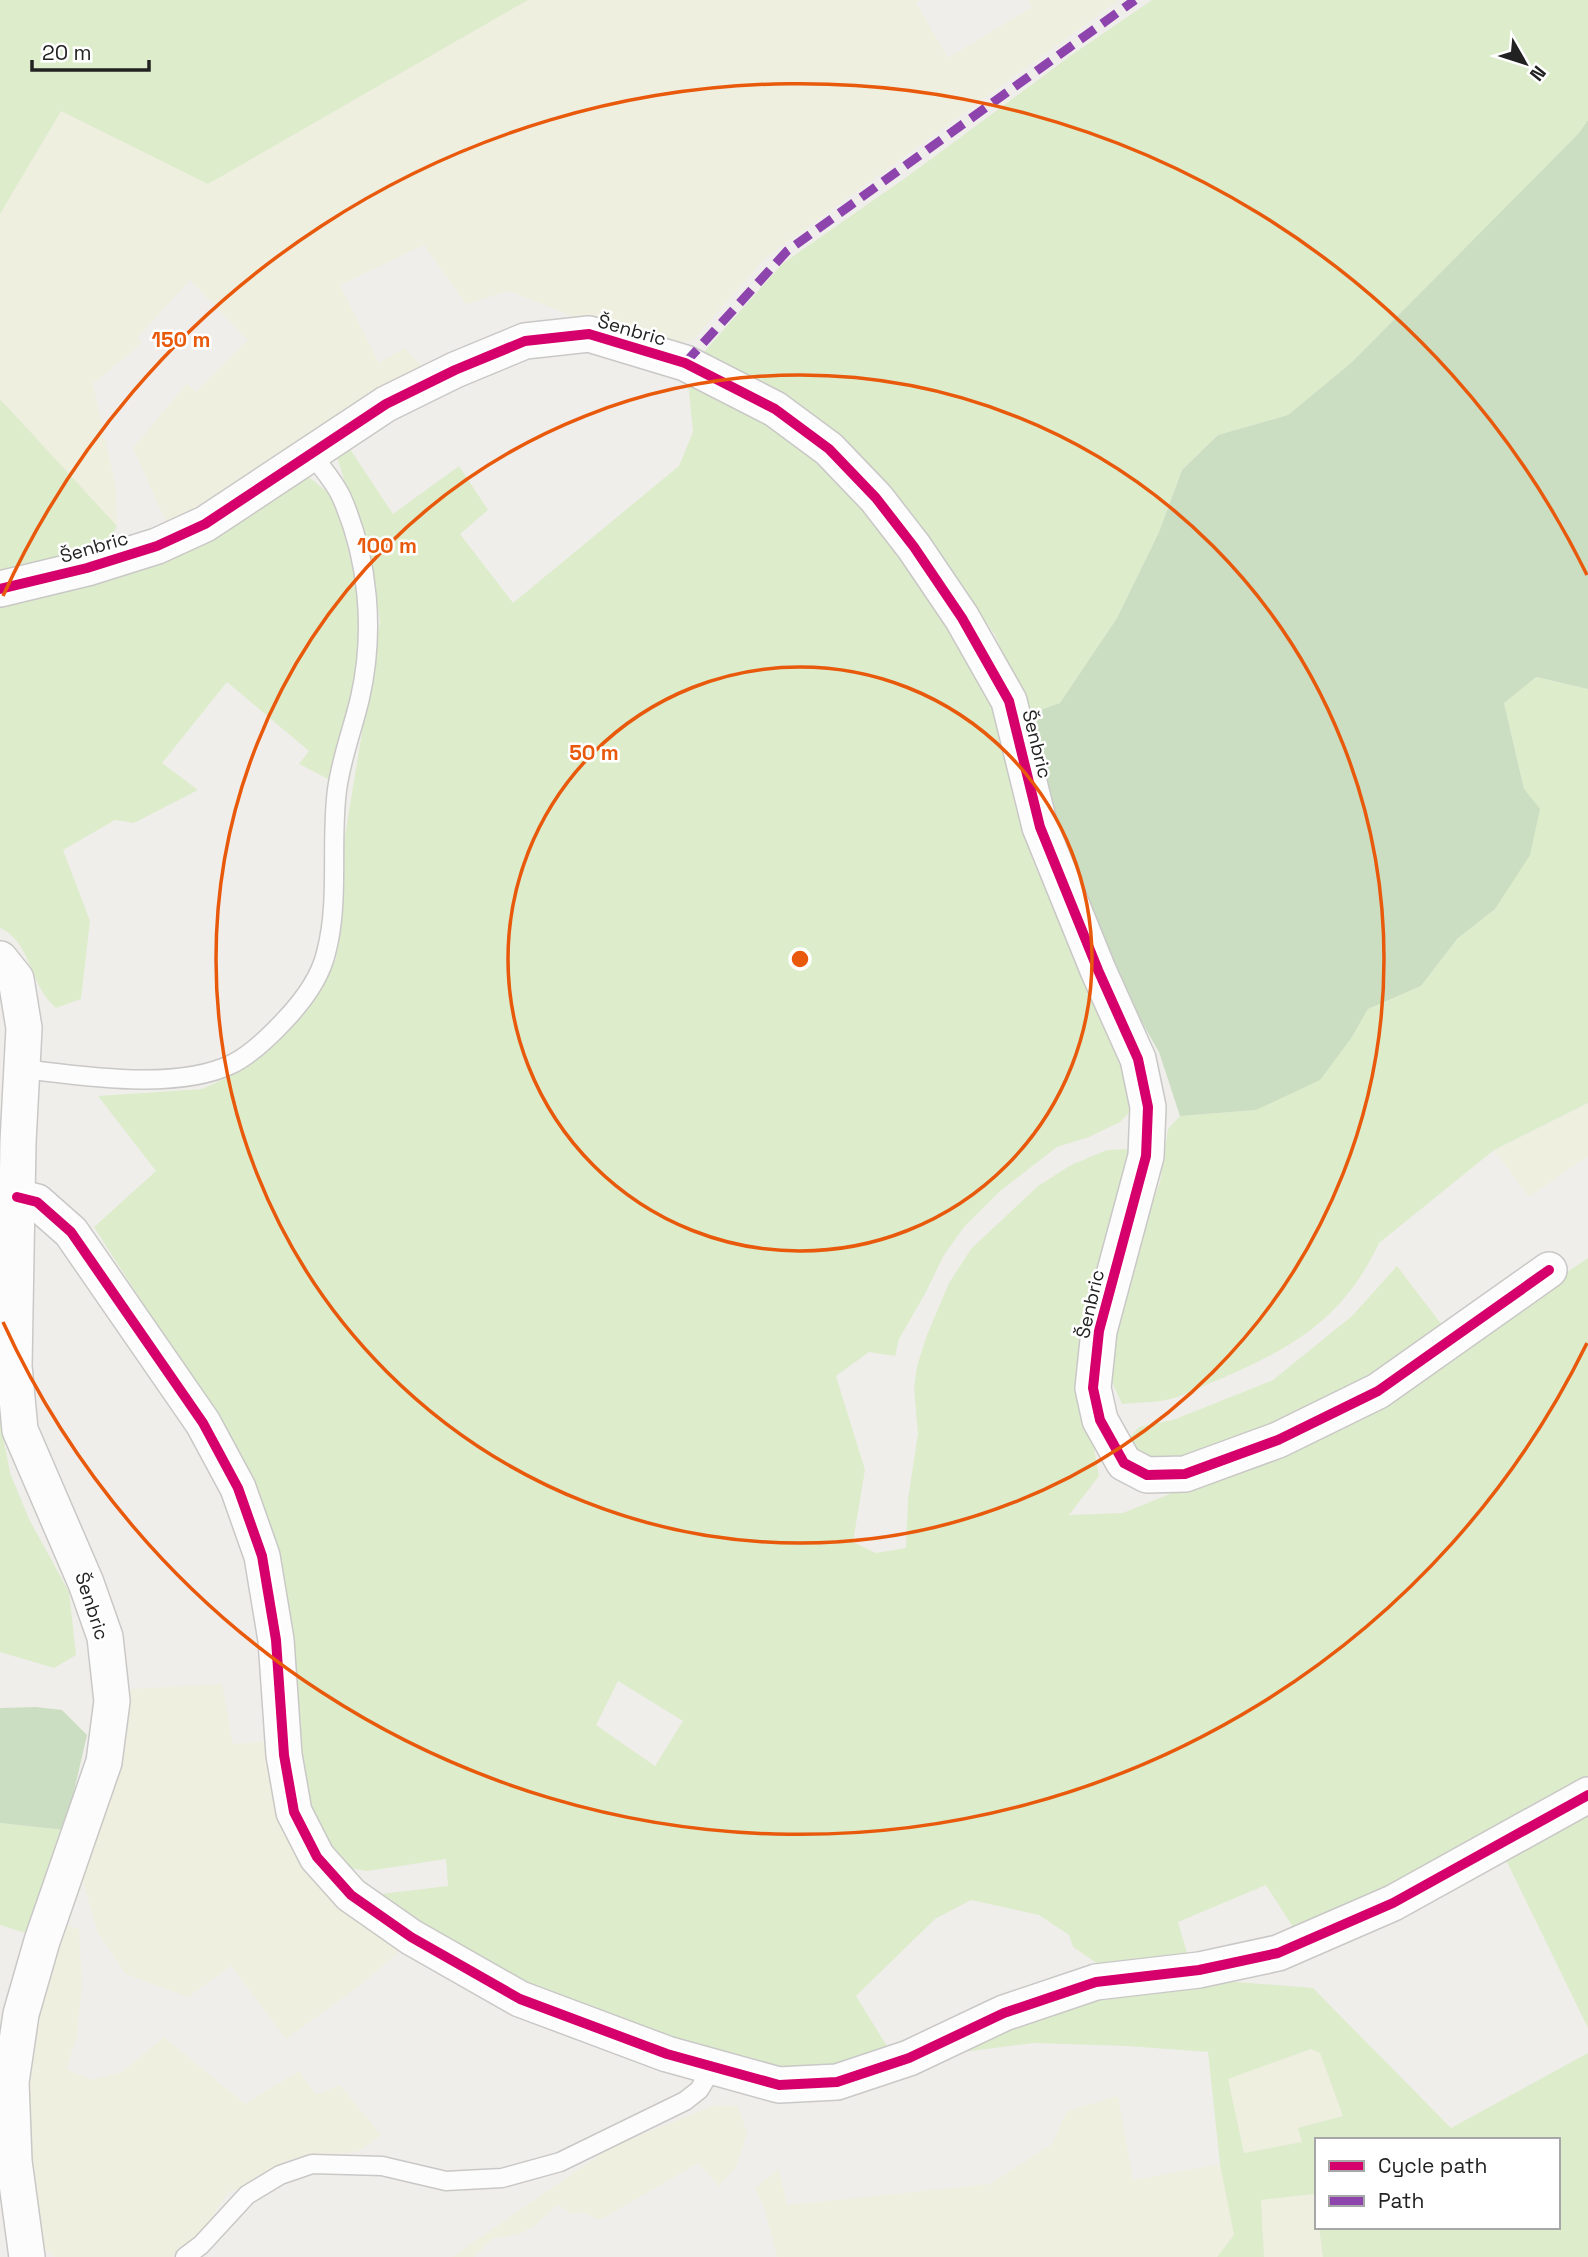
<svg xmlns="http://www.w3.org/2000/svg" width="1588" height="2257" font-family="'Space Grotesk',sans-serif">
  <rect width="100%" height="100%" fill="#f0eeeb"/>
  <path fill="#efefdf" d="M528,0H920L916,3L948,58L1032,7L1027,0H1119L765,258L693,340L667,344L605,329L509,291L466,304L424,245L340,285L379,363L404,348L429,373L170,531L133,448L187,383L196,392L248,340L190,280L137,338L142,343L93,384L116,488L117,526L0,399V214L61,111L208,184Z
    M1588,1103V1156L1529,1197L1494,1150Z
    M222,1684L233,1744L273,1741L278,1817L293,1850L323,1886L401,1950L358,1987L286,2039L231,1966L188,1997L126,1974L98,1933L82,1878L118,1775L127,1729L131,1689Z
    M61,1924L79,1929L82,1986L77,2037L66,2069L92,2080L122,2072L164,2037L245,2104L299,2071L316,2095L340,2085L381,2135L357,2152L306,2156L285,2161L260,2184L228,2192L193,2247L173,2257H55L44,2248L31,2188L24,2078Z
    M1312,2049L1320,2053L1343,2116L1298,2128L1302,2142L1244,2153L1227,2079Z
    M1118,2096L1133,2180L1220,2164L1234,2235L1217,2257H777L764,2207L755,2188L779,2169L787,2205L990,2184L1052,2144L1067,2111Z
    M715,2105L738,2106L747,2133L736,2167L719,2186L698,2163L600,2220L582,2212L572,2214L558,2205L534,2226L522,2233L492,2239L474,2257H452L611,2147Z
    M1314,2194L1317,2227H1319L1323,2257H1264L1261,2200Z"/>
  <path fill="#ddeccb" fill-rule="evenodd" d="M0,0H528L208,184L61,111L0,214Z
    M1152,0H1588V120L1579,133L1351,363L1288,415L1218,435L1182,470L1159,532L1117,618L1060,703L1029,714L995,635L873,470L828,426L789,401L696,361L782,264L908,176L1073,54Z
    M688,383L752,413L842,475L987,685L1010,741L1014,798L1033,861L1080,967L1115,1033L1135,1107L1120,1122L1089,1137L1057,1147L999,1192L964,1227L944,1255L926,1292L899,1339L895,1356L869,1352L836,1376L865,1470L853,1542L876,1553L906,1548L908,1499L918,1434L914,1388L917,1366L927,1335L949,1283L971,1249L1038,1186L1071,1165L1107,1150L1127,1149L1136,1161L1079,1361L1077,1402L1091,1432L1099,1476L1069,1515L1123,1513L1197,1483L1517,1306L1588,1258V1784L1298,1935L1266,1885L1178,1922L1189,1960L1107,1970L1073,1947L1069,1935L1039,1915L971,1900L935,1919L856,1996L893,2056L779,2074L573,2010L372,1895L448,1886L446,1859L367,1871L339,1866L300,1786L293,1655L178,1358L94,1227L156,1171L98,1096L202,1089L237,1073L308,1010L336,959L341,919L342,854L380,622L373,570L337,457L348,446L393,514L459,466L488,510L460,534L513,603L679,466L693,432ZM618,1681L683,1721L655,1766L596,1725Z
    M0,399L117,526L104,552L0,579Z
    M310,478L335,498L354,573L361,622L357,695L332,781L299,764L309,751L227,682L162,763L198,790L134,823L115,820L63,850L90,921L81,999L56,1008C51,1003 45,997 42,991C30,970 24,938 0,928V602L286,481Z
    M1535,677L1588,689V1103L1494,1150L1379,1243C1344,1318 1293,1348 1220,1379C1204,1385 1187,1395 1170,1399C1155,1403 1138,1402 1122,1404L1104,1365L1130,1265L1160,1182L1168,1129L1180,1116L1256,1110L1352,1037L1368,1009L1421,986L1457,939L1495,909L1524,789L1504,703Z
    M1397,1266L1442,1325L1369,1387L1154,1470L1126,1441L1139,1427L1173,1420L1273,1380L1352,1316Z
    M0,1419L10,1473L29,1519L69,1592L76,1655L54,1668L0,1652Z
    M1588,1811V2028L1506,1860Z
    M0,1823L65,1830L29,1934L0,1925Z
    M1212,1980L1313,1988L1451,2128L1588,2053V2257H1323L1319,2227H1558V2140H1317V2211L1314,2194L1261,2200L1264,2257H1217L1234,2235L1220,2164L1208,2052L1127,2046L1034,2043L930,2056L1085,1994ZM1311,2049L1320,2053L1343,2116L1298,2128L1302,2142L1244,2153L1228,2079Z"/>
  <path fill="#cbdec1" d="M1588,120V689L1536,677L1504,703L1524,789L1540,809L1530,855L1495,909L1457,939L1421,986L1368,1009L1352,1037L1320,1080L1256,1110L1180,1116L1159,1052L1097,944L1057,848L1029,714L1060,703L1117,618L1159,532L1182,470L1218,435L1288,415L1351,363L1579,133Z
    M36,1707L62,1710L87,1735L65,1830L0,1823V1708Z"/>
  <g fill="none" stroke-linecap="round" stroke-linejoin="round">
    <defs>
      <path id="lane" d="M23,1069C84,1076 176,1091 232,1064C252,1054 270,1036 285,1020C302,1002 320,978 326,953C340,900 330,844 337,790C341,759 353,728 360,698C375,632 369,559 341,496C334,481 321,467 311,453
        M185,2257L201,2245L247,2195L280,2175L312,2164L382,2166L446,2181L502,2178L560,2162L685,2101L699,2090L713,2067"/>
      <path id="street" d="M0,589L87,568L157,546L205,524L386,404L455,370L525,341L589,334L685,363L775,409L829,449L876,498L914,547L962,618L1009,701L1040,827L1098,970L1138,1059L1148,1107L1146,1156L1099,1331L1093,1388L1100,1420L1124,1463L1147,1475L1185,1474L1278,1440L1378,1391L1549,1270
        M0,959L16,979L24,1028L18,1142L14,1366L20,1430L86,1583L105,1637L112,1701L104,1762L42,1941L21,2014L11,2082L14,2161L27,2257
        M17,1197L37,1202L71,1232L203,1423L238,1488L262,1556L276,1640L284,1755L294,1812L317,1857L351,1895L411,1937L520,1999L667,2054L779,2085L837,2082L909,2058L1004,2013L1096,1982L1199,1970L1278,1953L1393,1903L1588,1795"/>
    </defs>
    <use href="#lane" stroke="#c9c8c7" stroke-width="21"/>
    <use href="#street" stroke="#c9c8c7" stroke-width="38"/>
    <use href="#lane" stroke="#fdfcfc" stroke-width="18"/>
    <use href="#street" stroke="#fdfcfc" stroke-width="35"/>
    <path stroke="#8e44ad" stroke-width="9" stroke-dasharray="18 9" stroke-linecap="butt" d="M685,363L787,251L1135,0"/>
    <defs>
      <path id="cycleway" d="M0,589L87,568L157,546L205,524L386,404L455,370L525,341L589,334L685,363L775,409L829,449L876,498L914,547L962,618L1009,701L1040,827L1098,970L1138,1059L1148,1107L1146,1156L1099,1331L1093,1388L1100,1420L1124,1463L1147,1475L1185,1474L1278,1440L1378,1391L1549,1270
        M17,1197L37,1202L71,1232L203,1423L238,1488L262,1556L276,1640L284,1755L294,1812L317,1857L351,1895L411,1937L520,1999L667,2054L779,2085L837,2082L909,2058L1004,2013L1096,1982L1199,1970L1278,1953L1393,1903L1588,1795"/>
    </defs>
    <use href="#cycleway" stroke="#fff" stroke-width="15"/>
    <use href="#cycleway" stroke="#d6006c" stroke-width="10"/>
  </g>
  <g fill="none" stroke="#e8590c" stroke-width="3.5">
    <circle cx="800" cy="959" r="292"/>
    <circle cx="800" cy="959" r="584"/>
    <path d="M1587 1343A876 876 0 0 1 3 1322M3 596A876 876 0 0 1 1587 575"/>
  </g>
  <g text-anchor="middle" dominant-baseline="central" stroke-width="5" stroke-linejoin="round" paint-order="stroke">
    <g font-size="19" fill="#222" stroke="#fff">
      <text transform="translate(632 330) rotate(16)">Šenbric</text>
      <text transform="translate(94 547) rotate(-16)">Šenbric</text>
      <text transform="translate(1037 744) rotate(76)">Šenbric</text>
      <text transform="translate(1090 1304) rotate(-77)">Šenbric</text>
      <text transform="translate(92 1606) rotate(72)">Šenbric</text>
    </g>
  </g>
  <circle cx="800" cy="959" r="10" fill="#e8590c" stroke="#fff" stroke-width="3.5"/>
  <g font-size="21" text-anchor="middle" font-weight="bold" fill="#e8590c" stroke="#fff" stroke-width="5" stroke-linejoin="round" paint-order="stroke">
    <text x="181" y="347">150 m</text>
    <text x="387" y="553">100 m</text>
    <text x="594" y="760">50 m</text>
  </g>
  <rect x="1315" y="2138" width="245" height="91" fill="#ffffff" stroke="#a7a7a7" stroke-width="2"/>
  <rect x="1329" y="2161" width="35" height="10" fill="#d6006c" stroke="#a7a7a7" stroke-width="2"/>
  <text x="1378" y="2173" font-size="21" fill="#222222">Cycle path</text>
  <rect x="1329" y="2196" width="35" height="10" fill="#8e44ad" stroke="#a7a7a7" stroke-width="2"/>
  <text x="1378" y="2208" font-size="21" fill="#222222">Path</text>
  <g transform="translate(1525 63) rotate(129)" stroke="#ffffff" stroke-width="5" paint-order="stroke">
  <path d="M0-5L12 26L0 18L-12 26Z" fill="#222222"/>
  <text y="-10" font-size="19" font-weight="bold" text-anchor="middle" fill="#222222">N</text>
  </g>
  <path d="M32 60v10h117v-10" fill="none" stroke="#222222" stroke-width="3.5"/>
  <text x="42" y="60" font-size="21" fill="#222222" stroke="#ffffff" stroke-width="5" paint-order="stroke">20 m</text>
</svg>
